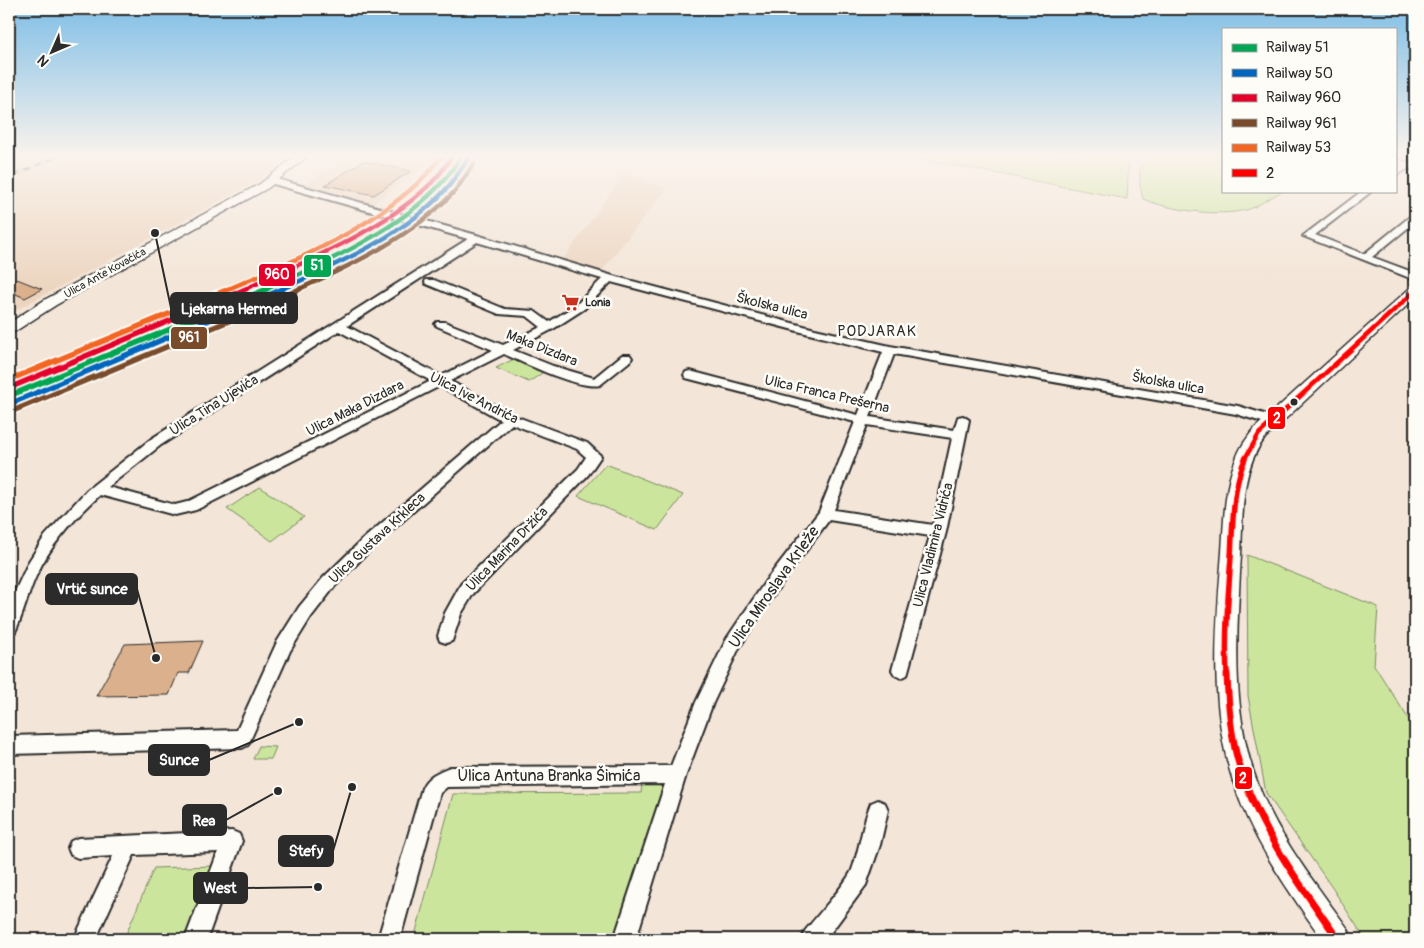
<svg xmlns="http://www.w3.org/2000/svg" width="1424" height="948" font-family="Pangolin,sans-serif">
  <rect width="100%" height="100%" fill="#f3e5d7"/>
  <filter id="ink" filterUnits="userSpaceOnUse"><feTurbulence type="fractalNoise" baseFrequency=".02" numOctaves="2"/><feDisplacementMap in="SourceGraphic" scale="10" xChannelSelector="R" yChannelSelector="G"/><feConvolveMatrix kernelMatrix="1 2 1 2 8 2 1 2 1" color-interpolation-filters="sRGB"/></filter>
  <g filter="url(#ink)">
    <path fill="#ecd5c0" d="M9,155H292L259,180L9,314Z
      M353,155H442L372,204L304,185Z
      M624,174L667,188L601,272L562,261Z"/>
    <path fill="#cbe69c" stroke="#7b8864" d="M902,155H1129L1127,199Z
      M1146,155H1223V191H1284C1270,196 1259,207 1246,210C1218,217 1169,210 1143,199C1139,183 1137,170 1146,155Z
      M516,358L545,371L529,382L496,368Z
      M606,464L683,495L657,530L578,496Z
      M260,487L304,517L272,541L227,509Z
      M1247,555L1378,607L1374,665L1415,729V939H1365L1333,889L1266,793L1248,696Z
      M259,746L276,747L271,759H253Z
      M656,782L662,788L661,795L614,939H414L453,794L641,793L642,783Z
      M215,866L187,939H124L154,868Z"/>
    <path fill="#dbb08c" stroke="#2b2b2b" d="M363,161L411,171L374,195L325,185Z
      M17,279L42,289L25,298L9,291V283Z
      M203,641L189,673H178L169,695L96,696L125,644Z"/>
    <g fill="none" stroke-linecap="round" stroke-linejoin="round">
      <defs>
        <path id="minor" d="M1395,159L1415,164V170L1409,168L1395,176V169L1401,166L1395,164Z
          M273,178L480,236L613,276L815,329L890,346L1238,406L1277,418L1278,421L1272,425L1236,414L894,354L870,417L954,430L958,417L963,416L969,420L946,532L907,675L901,678L895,675L892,670L930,536L829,520L779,587L739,648L713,703L686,775L636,939H614L665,784L447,787L440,793L400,939H378L422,788C428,775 438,772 450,767L671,766L696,702L727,638L767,579L819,512L855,422L686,378L684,375L686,372L690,371L858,415L883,352L809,334L611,282L584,309L553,329L513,350L553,366L594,378L622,355H630L632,358L630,361L600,385C580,390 524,363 504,354L450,381L515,416L587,443L601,456L588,475L473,594L461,614L452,641L446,643L440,641L438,636L445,613L461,584L578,469L586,457L577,449L512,424L371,549L335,586L311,617L290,651L248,745L242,748L9,754V736L237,730L277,642L299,607L323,578L361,541L501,420L440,386L196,510L175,515L100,495C76,517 51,544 37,574C28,593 24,613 15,632L9,634V606L11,600L29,561L45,536L87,490L151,439L468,239L270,183L269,181ZM477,242L602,279L576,305L549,322L534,311L505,309L434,280H426L425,282L426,284L499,314L527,316L541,327L503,345L445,322H437L435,324L437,326L493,350L441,376L347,326ZM339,331L431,381L187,502L175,505L108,487L161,445ZM867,425L952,438L933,525L834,510Z
          M1362,191H1372L1315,235L1364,254L1412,215L1415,214V222L1372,257L1415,273V280L1303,236Z
          M878,800L885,803L888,810L880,845L866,885L826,939H802L805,931C817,916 845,885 852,870C860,848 862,824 871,803Z
          M232,831L239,834L242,841L207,939H185L218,852L134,855L96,939H74L113,856L78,858L71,855L68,848L71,841L78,838Z"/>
        <path id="major" d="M297,155H309L268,188L56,305L14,332L9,333V323L46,299L260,184Z
          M1415,287V298L1265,438C1240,470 1243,516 1241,555C1237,629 1230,713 1258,784C1278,837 1315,883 1348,929L1352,939H1322C1288,890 1251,839 1233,781C1209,708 1216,628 1222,552C1224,521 1224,488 1236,459C1240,447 1248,436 1256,427L1410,288Z"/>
      </defs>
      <use href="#minor" stroke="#2b2b2b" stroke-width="4"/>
      <use href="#major" stroke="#2b2b2b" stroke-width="3"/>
      <use href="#minor" fill="#fdfcf7" fill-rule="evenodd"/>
      <use href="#major" fill="#fdfcf7" fill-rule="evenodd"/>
      <defs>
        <path id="rail" d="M9,178L60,155"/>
      </defs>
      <use href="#rail" stroke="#2b2b2b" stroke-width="3"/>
      <use href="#rail" stroke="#fdfcf7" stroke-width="2" stroke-dasharray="6" stroke-linecap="butt"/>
      <defs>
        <path id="bus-1-far2" d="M1244,460L1259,434L1415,291"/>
        <path id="bus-1-far1" d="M1227,675C1225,636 1228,596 1231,557C1233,524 1232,489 1245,459"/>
        <path id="bus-1" d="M1227,674C1228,702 1230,730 1237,757C1256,826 1298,882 1338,939"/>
      </defs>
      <use href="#bus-1-far2" stroke="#fdfcf7" stroke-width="8"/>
      <use href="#bus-1-far1" stroke="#fdfcf7" stroke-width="9"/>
      <use href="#bus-1" stroke="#fdfcf7" stroke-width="11"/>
      <use href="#bus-1-far2" stroke="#f00" stroke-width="4.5"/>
      <use href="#bus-1-far1" stroke="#f00" stroke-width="5.5"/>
      <use href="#bus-1" stroke="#f00" stroke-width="7"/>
      <defs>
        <path id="rail-1-far1" d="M264,290C323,264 401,230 444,180C451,173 456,163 462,155"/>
        <path id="rail-1" d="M9,396L267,289"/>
        <path id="rail-2-far1" d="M280,290C337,264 406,235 448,187C455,179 461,168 468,159"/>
        <path id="rail-2" d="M12,403L283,289"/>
        <path id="rail-3-far1" d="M243,290C304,262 392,227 437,177C443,170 448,162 453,155"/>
        <path id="rail-3" d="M9,388L246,289"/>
        <path id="rail-4-far1" d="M297,290C352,265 412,237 454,192C461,184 467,173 474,164"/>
        <path id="rail-4" d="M15,410L248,313L300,289"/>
        <path id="rail-5-far1" d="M226,290C294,261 366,232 420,181C428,173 436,164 443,155"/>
        <path id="rail-5" d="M9,380L229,289"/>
      </defs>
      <use href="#rail-1-far1" stroke="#fdfcf7" stroke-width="7"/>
      <use href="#rail-1" stroke="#fdfcf7" stroke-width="9"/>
      <use href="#rail-2-far1" stroke="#fdfcf7" stroke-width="7"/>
      <use href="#rail-2" stroke="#fdfcf7" stroke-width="9"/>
      <use href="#rail-3-far1" stroke="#fdfcf7" stroke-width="7"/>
      <use href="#rail-3" stroke="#fdfcf7" stroke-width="9"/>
      <use href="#rail-4-far1" stroke="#fdfcf7" stroke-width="7"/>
      <use href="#rail-4" stroke="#fdfcf7" stroke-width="9"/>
      <use href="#rail-5-far1" stroke="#fdfcf7" stroke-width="7"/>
      <use href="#rail-5" stroke="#fdfcf7" stroke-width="9"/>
      <use href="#rail-1-far1" stroke="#00a651" stroke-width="4.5"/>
      <use href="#rail-1" stroke="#00a651" stroke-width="5.5"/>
      <use href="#rail-2-far1" stroke="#0065bd" stroke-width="4.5"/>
      <use href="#rail-2" stroke="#0065bd" stroke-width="5.5"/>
      <use href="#rail-3-far1" stroke="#e4002b" stroke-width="4.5"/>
      <use href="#rail-3" stroke="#e4002b" stroke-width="5.5"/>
      <use href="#rail-4-far1" stroke="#7a4b2a" stroke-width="4.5"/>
      <use href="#rail-4" stroke="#7a4b2a" stroke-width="5.5"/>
      <use href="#rail-5-far1" stroke="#f26522" stroke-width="4.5"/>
      <use href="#rail-5" stroke="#f26522" stroke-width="5.5"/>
    </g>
  </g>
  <linearGradient id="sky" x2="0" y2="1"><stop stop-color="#7fbee6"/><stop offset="0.54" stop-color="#faf3ed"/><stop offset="1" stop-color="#faf3ed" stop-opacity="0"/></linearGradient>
  <rect width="1424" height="288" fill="url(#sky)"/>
  <defs>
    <symbol id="supermarket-bare" viewBox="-9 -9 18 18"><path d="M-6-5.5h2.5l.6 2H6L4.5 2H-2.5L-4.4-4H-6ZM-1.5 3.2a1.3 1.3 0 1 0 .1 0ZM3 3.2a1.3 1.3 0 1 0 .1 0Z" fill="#c8321e" stroke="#fdfcf7" stroke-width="2.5" paint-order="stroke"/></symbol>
  </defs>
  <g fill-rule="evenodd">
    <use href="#supermarket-bare" x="558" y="290" width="25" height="25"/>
  </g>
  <circle fill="#2b2b2b" stroke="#fdfcf7" stroke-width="2" cx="1294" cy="402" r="4.5"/>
  <g text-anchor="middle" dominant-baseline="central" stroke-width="5" stroke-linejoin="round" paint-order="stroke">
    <g font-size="11" fill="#2b2b2b" stroke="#fdfcf7">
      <text transform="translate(105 273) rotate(-29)">Ulica Ante Kovačića</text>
    </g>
    <g font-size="11" font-weight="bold" fill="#2b2b2b" stroke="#fdfcf7" text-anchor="start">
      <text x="585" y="302">Lonia</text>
    </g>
    <g font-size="14" fill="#2b2b2b" stroke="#fdfcf7">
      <text transform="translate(772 306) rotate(14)">Školska ulica</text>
      <text transform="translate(542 348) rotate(22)">Maka Dizdara</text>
      <text transform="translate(1168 383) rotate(10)">Školska ulica</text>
      <text transform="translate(827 394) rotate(13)">Ulica Franca Prešerna</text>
      <text transform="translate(474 398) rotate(27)">Ulica Ive Andrića</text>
      <text transform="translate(214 405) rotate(-32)">Ulica Tina Ujevića</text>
      <text transform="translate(355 408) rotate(-27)">Ulica Maka Dizdara</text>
      <text transform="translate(377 538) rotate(-43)">Ulica Gustava Krkleca</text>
      <text transform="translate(933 545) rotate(-76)">Ulica Vladimira Vidrića</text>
      <text transform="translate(507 549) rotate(-46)">Ulica Marina Držića</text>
    </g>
    <g font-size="15" letter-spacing="1" fill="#2b2b2b" stroke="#fdfcf7">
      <text x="877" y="331">PODJARAK</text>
    </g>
    <g font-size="16" fill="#2b2b2b" stroke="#fdfcf7">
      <text transform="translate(774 587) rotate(-55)">Ulica Miroslava Krleže</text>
      <text x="549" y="776">Ulica Antuna Branka Šimića</text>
    </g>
  </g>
  <path fill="none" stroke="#2b2b2b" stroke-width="2" d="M155 233L171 308M156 658L137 589M299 722L209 760M278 791L226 820M352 787L333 851M318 887L247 888"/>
  <g fill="#2b2b2b" stroke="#fdfcf7" stroke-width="2">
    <circle cx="155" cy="233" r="5"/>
    <circle cx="156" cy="658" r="5"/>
    <circle cx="299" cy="722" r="5"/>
    <circle cx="278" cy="791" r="5"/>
    <circle cx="352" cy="787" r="5"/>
    <circle cx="318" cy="887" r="5"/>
  </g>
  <g fill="#2b2b2b" stroke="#2b2b2b" stroke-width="2">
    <rect x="171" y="293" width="126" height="30" rx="5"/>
    <rect x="46" y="574" width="91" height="30" rx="5"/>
    <rect x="149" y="745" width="60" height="30" rx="5"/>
    <rect x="183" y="805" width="43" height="30" rx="5"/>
    <rect x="279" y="836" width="54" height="30" rx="5"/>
    <rect x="194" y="873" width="53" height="30" rx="5"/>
  </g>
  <g font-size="15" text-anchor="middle" font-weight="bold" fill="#fff">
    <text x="234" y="314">Ljekarna Hermed</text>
    <text x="92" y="594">Vrtić sunce</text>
    <text x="179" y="765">Sunce</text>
    <text x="204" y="826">Rea</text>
    <text x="306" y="856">Stefy</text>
    <text x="220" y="893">West</text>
  </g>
  <g stroke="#fdfcf7" stroke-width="2">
    <rect x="303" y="254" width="29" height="24" rx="5" fill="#00a651"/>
    <rect x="258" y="263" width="38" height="24" rx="5" fill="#e4002b"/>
    <rect x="170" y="326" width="38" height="24" rx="5" fill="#7a4b2a"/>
    <rect x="1267" y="406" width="19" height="24" rx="5" fill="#f00"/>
    <rect x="1234" y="766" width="19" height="24" rx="5" fill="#f00"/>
  </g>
  <g font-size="14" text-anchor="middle" font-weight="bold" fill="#fff">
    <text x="317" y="270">51</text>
    <text x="277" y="279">960</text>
    <text x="189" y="342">961</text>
    <text x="1277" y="423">2</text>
    <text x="1243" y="783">2</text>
  </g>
  <rect width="1424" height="948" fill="none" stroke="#fdfcf7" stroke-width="30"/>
  <rect x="15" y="15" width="1394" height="918" fill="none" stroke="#2b2b2b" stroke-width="2" filter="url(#ink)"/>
  <rect x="1222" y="28" width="175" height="165" fill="#fdfcf7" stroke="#a9a8a5"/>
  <rect x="1232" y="44" width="25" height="8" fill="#00a651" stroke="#a9a8a5"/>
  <text x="1266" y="52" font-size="15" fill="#2b2b2b">Railway 51</text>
  <rect x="1232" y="69" width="25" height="8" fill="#0065bd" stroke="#a9a8a5"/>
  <text x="1266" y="78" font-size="15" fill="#2b2b2b">Railway 50</text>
  <rect x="1232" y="94" width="25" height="8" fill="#e4002b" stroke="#a9a8a5"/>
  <text x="1266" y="102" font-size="15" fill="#2b2b2b">Railway 960</text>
  <rect x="1232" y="119" width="25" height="8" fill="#7a4b2a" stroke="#a9a8a5"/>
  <text x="1266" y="128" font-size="15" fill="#2b2b2b">Railway 961</text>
  <rect x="1232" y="144" width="25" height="8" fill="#f26522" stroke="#a9a8a5"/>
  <text x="1266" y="152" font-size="15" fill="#2b2b2b">Railway 53</text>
  <rect x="1232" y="169" width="25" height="8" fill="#ff0000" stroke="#a9a8a5"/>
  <text x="1266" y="178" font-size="15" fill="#2b2b2b">2</text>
  <g transform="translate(52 52) rotate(225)" stroke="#fdfcf7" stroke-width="4" paint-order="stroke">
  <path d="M0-4L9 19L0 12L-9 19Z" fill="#2b2b2b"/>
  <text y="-8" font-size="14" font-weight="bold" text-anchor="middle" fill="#2b2b2b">N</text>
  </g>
</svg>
